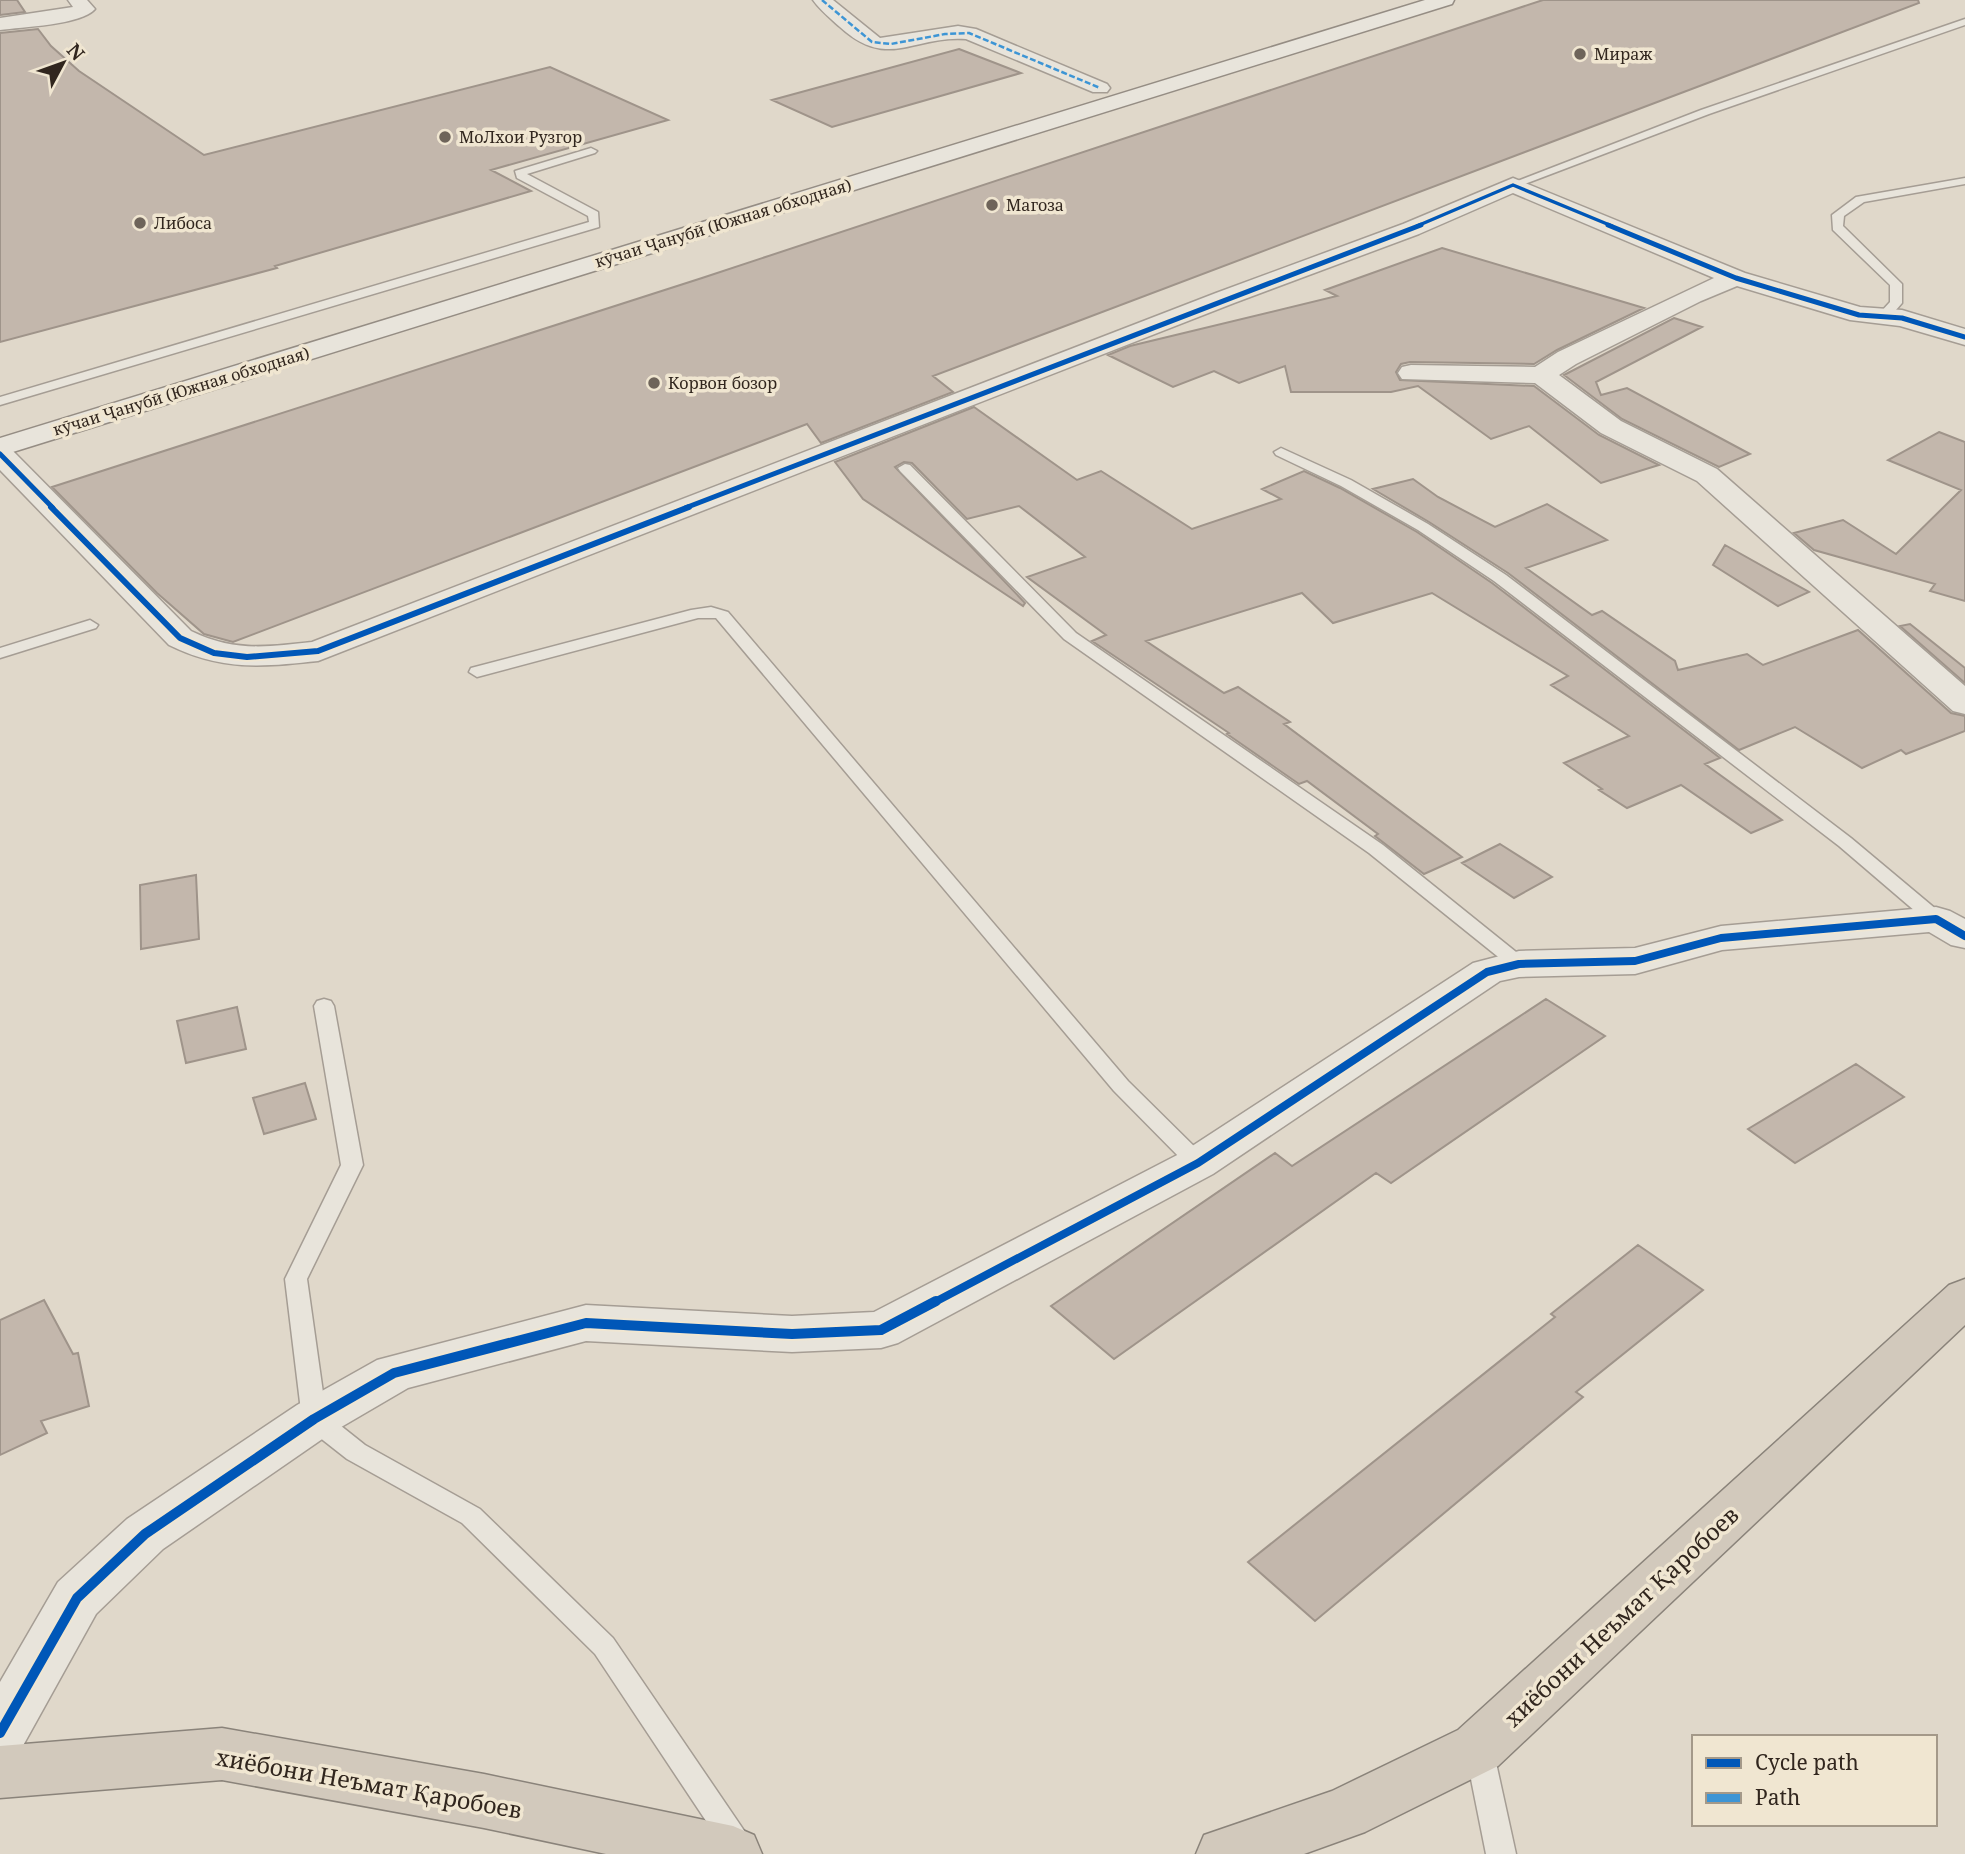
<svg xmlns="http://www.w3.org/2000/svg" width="1965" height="1854" font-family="'Noto Serif',serif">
  <rect width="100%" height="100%" fill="#e0d8ca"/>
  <path fill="#c3b7ac" stroke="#9f948a" stroke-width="2" d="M0,0H17L25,12L0,15Z
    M1543,0H1918L1919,3L933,376L953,392L821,443L807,424L233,642L204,634L157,593L52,487L702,278Z
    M38,29L51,46L79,71L204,155L550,67L668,120L491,170L531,191L275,266L277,268L0,342V33Z
    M959,49L1021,73L832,127L772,100Z
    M1442,248L1644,308L1557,350L1534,364L1410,362L1401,364L1396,372L1400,380L1534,386L1599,435L1659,465L1601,483L1529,426L1491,439L1418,386L1391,392H1291L1285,366L1239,383L1214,371L1173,387L1108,355L1130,346L1337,296L1325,290Z
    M1674,318L1702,327L1596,382L1601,395L1627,388L1750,454L1719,467L1622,419L1564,375Z
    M974,407L1077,480L1101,471L1192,529L1281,499L1262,489L1304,471L1340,488L1417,532L1492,583L1720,758L1705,764L1782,820L1751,833L1681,785L1627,808L1599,790L1602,789L1564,763L1629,736L1551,685L1568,676L1432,593L1333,623L1302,593L1146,641L1224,693L1238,687L1290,722L1284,724L1462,857L1424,874L1375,836L1378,834L1307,781L1299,784L1227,734L1229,733L1092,641L1106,635L1027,577L1085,557L1019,506L967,519L912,463L904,462L895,467L1025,603L1023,606L863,499L835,462Z
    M1939,432L1965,442V601L1930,591L1935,584L1814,550L1794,533L1843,520L1896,554L1961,490L1888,460Z
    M1413,479L1438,497L1495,527L1547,504L1607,540L1526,568L1592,615L1602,611L1675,661L1678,670L1747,654L1763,665L1858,630L1951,713L1965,716V731L1906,754L1901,750L1862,768L1795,727L1739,750L1508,573L1429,522L1373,489Z
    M1725,545L1809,592L1778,606L1713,565Z
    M1910,624L1965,668V683L1900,626Z
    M1500,844L1552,877L1514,898L1462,863Z
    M196,875L199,939L141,949L140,885Z
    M1546,999L1605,1036L1391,1183L1376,1173L1114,1359L1051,1306L1275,1153L1292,1166Z
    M237,1007L246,1049L186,1063L177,1021Z
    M1856,1064L1904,1097L1795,1163L1748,1129Z
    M305,1083L316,1119L264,1134L253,1098Z
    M1638,1245L1703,1290L1576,1392L1583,1397L1315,1621L1248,1562L1555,1317L1551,1314Z
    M44,1300L73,1354L78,1353L89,1406L41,1421L47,1433L0,1455V1320Z"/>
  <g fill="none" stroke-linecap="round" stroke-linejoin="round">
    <defs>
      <path id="lane" d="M1965,19V25L1709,114L1517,187L1507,185L1701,110Z
        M591,148L597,151L595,153L527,174L598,212L599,227L0,405V397L589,222L588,216L517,178L515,171Z
        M1965,178V184L1864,202L1844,216L1843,226L1902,284V303L1889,318H1879L1878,315L1890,302V285L1833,230L1832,215L1856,197Z
        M1281,448L1351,480L1428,524L1506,575L1851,838L1943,915L1946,919L1943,923H1929L1839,846L1494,581L1418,530L1341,486L1276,455L1274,452Z
        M905,464L910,465L1076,633L1383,845L1526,960L1529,964L1526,968H1512L1369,853L1064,639L900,471L898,468Z
        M711,607L728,612L1128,1081L1206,1158L1209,1163L1206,1168L1198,1171L1190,1168L1114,1091L716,618H698L477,677L469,672L471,668L691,610Z
        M90,620L98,625L96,628L0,658V648Z
        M324,999L331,1001L334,1006L363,1165L307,1279L326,1414L365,1445L480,1509L613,1638L760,1854H728L595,1654L462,1523L347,1459L305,1426L302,1419L285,1279L341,1165L314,1006L317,1001Z
        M1479,1736L1489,1740L1493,1749L1516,1854H1486L1465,1749L1469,1740Z"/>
      <path id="street" d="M68,0H87L95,9C82,25 21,27 0,30V18L73,7Z
        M813,0H833L880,38L958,26L976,29L1107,84L1110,88L1107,92H1093L966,39C913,35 888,71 840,27C831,19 820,10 813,0Z
        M1513,178L1745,273L1860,307L1902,310L1965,329V345L1900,326L1850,320L1737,286L1701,301L1576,364L1559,375L1621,421L1717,469L1965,686V714L1953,711L1697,481L1601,433L1535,383L1402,379L1398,373L1402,367L1411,365L1535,367L1558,352L1714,278L1513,193L1419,234L1234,303L318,661C262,667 221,671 169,645L0,470V445L10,448L191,631C234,652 267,647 312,642L1216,293L1403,224Z
        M1936,907L1950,911L1965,919V948L1951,945L1929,932L1722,950L1635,974L1519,977L1500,981L1213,1174L898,1343L881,1348L792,1352L586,1341L408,1388L331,1433L163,1549L96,1614L20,1751L0,1758V1682L58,1582L127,1519L297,1405L377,1360L586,1305L792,1316L874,1312L1183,1152L1473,963L1519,951L1635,948L1721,926Z"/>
      <path id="secondary" d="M1425,0H1454L1452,4L0,456V438Z"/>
      <path id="highway" d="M1965,1279V1325L1498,1766L1365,1832L1304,1854H1196L1204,1835L1332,1791L1458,1730L1949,1285Z
        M222,1728L484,1774L733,1826L754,1835L762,1854H606L484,1828L222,1780L0,1798V1746Z"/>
    </defs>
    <use href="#lane" stroke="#a59d94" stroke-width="3"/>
    <use href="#street" stroke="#a59d94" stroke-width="3"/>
    <use href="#secondary" stroke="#958d84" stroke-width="3"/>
    <use href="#highway" stroke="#8a837a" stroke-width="3"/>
    <use href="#lane" fill="#e8e4db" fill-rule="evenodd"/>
    <use href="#street" fill="#e8e4db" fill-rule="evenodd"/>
    <use href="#secondary" fill="#e8e4db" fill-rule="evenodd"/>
    <use href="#highway" fill="#d2c9bc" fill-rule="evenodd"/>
    <path stroke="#3d95d5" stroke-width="2.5" stroke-dasharray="6 2.5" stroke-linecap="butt" d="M822,0L872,42L891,44L945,34L969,33L1100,88"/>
    <defs>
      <path id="cycleway-far4" d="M1417,226L1513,185L1612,226"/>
      <path id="cycleway-far3" d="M1608,225L1736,278L1859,315L1902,318L1965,337
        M0,454L53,508
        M685,508L1421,225"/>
      <path id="cycleway-far2" d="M51,507L180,638L214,653L247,657L318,651L689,507"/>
      <path id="cycleway-far1" d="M933,1303L1198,1163L1487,972L1519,964L1635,961L1721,938L1936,919L1965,936"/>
      <path id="cycleway" d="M0,1733L77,1598L145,1534L314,1419L394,1373L586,1323L792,1334L881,1330L936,1301"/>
    </defs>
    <use href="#cycleway-far4" stroke="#f0e6d1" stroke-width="6"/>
    <use href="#cycleway-far3" stroke="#f0e6d1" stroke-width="8"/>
    <use href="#cycleway-far2" stroke="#f0e6d1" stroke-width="10"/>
    <use href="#cycleway-far1" stroke="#f0e6d1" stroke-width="12"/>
    <use href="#cycleway" stroke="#f0e6d1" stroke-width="14"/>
    <use href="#cycleway-far4" stroke="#0057b8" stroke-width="3.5"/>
    <use href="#cycleway-far3" stroke="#0057b8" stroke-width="5"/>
    <use href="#cycleway-far2" stroke="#0057b8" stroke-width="6"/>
    <use href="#cycleway-far1" stroke="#0057b8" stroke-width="8"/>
    <use href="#cycleway" stroke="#0057b8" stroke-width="10"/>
  </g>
  <g fill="#6e645a" stroke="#f0e6d1" stroke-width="2.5">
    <circle cx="1580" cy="54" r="7"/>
    <circle cx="445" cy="137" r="7"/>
    <circle cx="992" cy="205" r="7"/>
    <circle cx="140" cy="223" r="7"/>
    <circle cx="654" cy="383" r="7"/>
  </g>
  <g text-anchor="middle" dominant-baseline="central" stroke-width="7" stroke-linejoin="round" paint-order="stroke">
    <g font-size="16" fill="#31261e" stroke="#f0e6d1" text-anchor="start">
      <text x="1594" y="54">Мираж</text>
      <text x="459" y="137">МоЛхои Рузгор</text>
      <text x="1006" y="205">Магоза</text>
      <text x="154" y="223">Либоса</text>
      <text x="668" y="383">Корвон бозор</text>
    </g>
    <g font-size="16" fill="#31261e" stroke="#f0e6d1">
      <text transform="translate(723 223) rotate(-17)">кӯчаи Ҷанубӣ (Южная обходная)</text>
      <text transform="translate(181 391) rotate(-17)">кӯчаи Ҷанубӣ (Южная обходная)</text>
    </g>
    <g font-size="23" fill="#31261e" stroke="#f0e6d1">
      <text transform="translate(1621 1616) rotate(-43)">хиёбони Неъмат Қаробоев</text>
      <text transform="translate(369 1783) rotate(10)">хиёбони Неъмат Қаробоев</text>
    </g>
  </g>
  <rect x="1692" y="1735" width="245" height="91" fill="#f0e6d1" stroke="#a49989" stroke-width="2"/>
  <rect x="1706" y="1758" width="35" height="10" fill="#0057b8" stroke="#a49989" stroke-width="2"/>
  <text x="1755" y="1770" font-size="21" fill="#31261e">Cycle path</text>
  <rect x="1706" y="1793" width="35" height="10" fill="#3d95d5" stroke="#a49989" stroke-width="2"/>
  <text x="1755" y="1805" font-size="21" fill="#31261e">Path</text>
  <g transform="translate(63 63) rotate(49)" stroke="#f0e6d1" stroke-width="5" paint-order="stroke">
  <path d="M0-5L12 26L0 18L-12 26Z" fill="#31261e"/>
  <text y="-10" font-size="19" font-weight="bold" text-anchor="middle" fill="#31261e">N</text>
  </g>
</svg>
